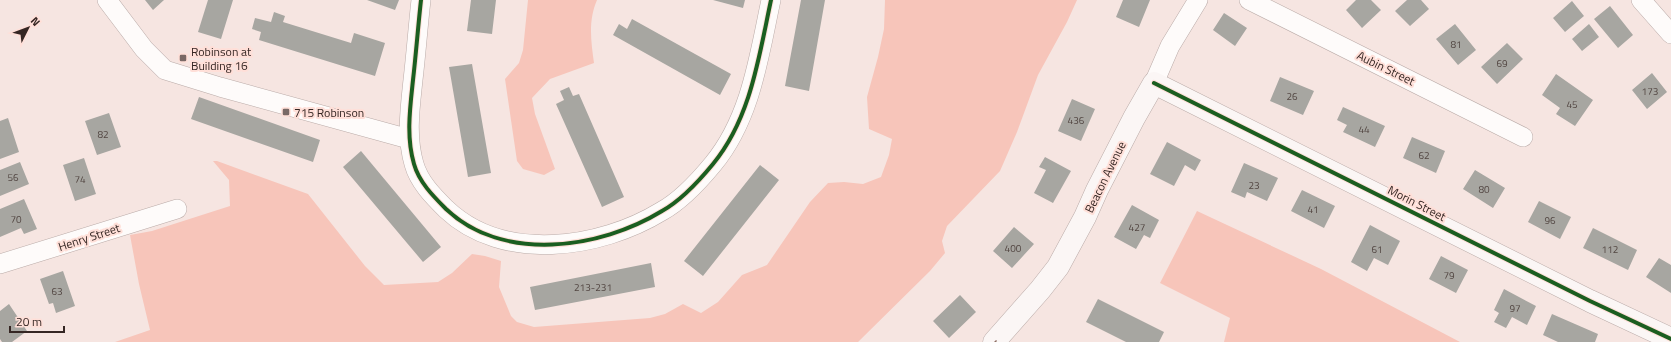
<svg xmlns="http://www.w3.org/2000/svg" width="1671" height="342" font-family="'Titillium Web',sans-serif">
  <rect width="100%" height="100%" fill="#f6e5e1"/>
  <path fill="#f7c5ba" d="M528,0H597C588,21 591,41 594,63L550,79L532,98L535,114L555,169L544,175L523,169L517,161L505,79L519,63L523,50Z
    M885,0H1077L1067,22L1038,75L1017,132L1000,171L947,226L942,241L945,253L930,271L858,342H115L150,330L139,284L130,235L152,231L230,206L229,180L213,161H217L308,194L365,266L384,285L438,282L452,273L472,254L485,256L501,261L499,287L511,316L517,322L534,327L650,318L665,314L683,304L701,313L718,302L742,275L767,265L810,202L828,183L844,182L863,184L881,177L889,155L892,139L869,129L867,97L878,57L884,29Z
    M1197,211L1321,269L1460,342H1224L1230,318L1160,283Z"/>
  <path fill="#a7a6a1" d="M145,0H164L153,10Z
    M208,0H233L221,39L198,32Z
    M367,0H399L395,10Z
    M471,0H496L492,34L467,31Z
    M713,0H745L743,8Z
    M801,0H825L809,91L785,86Z
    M1123,0H1150L1139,27L1116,17Z
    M1356,0H1371L1381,10L1362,28L1346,10Z
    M1407,0H1421L1429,9L1410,26L1395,11Z
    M1572,1L1584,16L1565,32L1553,18Z
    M1610,6L1633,35L1618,48L1594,19Z
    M274,12L285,16L283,22L351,43L354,33L385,43L375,76L259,40L261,32L252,29L255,18L271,22Z
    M1224,13L1247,28L1235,46L1213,30Z
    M632,19L731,74L720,95L613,35L619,24L627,29Z
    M1455,24L1476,50L1458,65L1436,39Z
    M1589,24L1599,37L1582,51L1572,39Z
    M1507,43L1523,59L1497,84L1481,67Z
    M472,64L491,173L468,177L449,67Z
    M1652,73L1667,92L1647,109L1632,90Z
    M1556,74L1593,100L1575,126L1556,114L1560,108L1542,95Z
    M1280,77L1314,91L1303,115L1270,101Z
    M569,87L573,96L579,94L624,197L602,207L556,104L564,100L560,91Z
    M199,97L320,140L313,162L191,119Z
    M1072,99L1095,109L1081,141L1058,131Z
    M1343,107L1385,126L1375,147L1343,132L1347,125L1337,120Z
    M109,113L121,147L97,155L85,121Z
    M8,118L19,152L0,159V121Z
    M1412,137L1445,151L1436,173L1403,158Z
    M1167,142L1201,160L1195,171L1185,165L1174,186L1150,174Z
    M361,151L441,247L423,262L343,167Z
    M1045,157L1071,171L1053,203L1034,193L1046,170L1039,167Z
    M84,158L96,194L75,201L63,165Z
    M20,162L29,184L0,196V170Z
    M1244,163L1278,178L1267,201L1247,192L1245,198L1231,192Z
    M760,165L779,180L703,276L684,261Z
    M1475,170L1505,188L1493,208L1463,189Z
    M1302,190L1335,206L1324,228L1291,211Z
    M24,199L37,229L24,234L21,228L0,237V209Z
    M1539,201L1571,217L1560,239L1528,222Z
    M1132,205L1159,220L1150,238L1144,235L1136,249L1114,237Z
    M1370,225L1400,241L1388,265L1374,258L1367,271L1351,262Z
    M1014,227L1034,244L1012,268L993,251Z
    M1593,228L1637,250L1628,270L1583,248Z
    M1441,256L1468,270L1456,293L1429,279Z
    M1659,258L1671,265V293L1646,277Z
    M651,263L655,287L535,310L530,287Z
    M63,271L75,306L56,313L53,303L49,304L40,279Z
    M1504,289L1536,306L1527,325L1512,317L1506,328L1494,322L1499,313L1494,310Z
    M960,295L976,312L949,338L933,321Z
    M1098,299L1164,332L1159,342H1126L1086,322Z
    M9,304L27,331L12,342H2L0,339V311Z
    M1552,314L1598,334L1595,342H1558L1543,335Z"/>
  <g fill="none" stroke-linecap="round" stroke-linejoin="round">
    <defs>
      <path id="street" d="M107,0L144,49L165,70L220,87L409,139
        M421,0C418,27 416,54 413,80C410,108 406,137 414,164C419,182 433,196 446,209C503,263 600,249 662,211C682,200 699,181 713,164C751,118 759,56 771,0
        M1249,0L1523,137
        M1641,0L1671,34
        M1154,83L1170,46L1198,0
        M0,264L177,209"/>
      <path id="secondary" d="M994,342L1040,290L1058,267L1085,217L1097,190L1134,118L1154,83L1590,301L1671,339"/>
    </defs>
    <use href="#street" stroke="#baaba8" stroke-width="20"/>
    <use href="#secondary" stroke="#baaba8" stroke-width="23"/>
    <use href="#street" stroke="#fefbfa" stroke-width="19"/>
    <use href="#secondary" stroke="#fbf6f5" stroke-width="22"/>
    <path stroke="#8d6e63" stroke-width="3" stroke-dasharray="6 3" stroke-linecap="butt" d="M995,341L996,342"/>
    <defs>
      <path id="cycleway" d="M421,0C418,27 416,54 413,80C410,108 406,137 414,164C419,182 433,196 446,209C503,263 600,249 662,211C682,200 699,181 713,164C751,118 759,56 771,0
        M1154,83L1590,301L1671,339"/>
    </defs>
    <use href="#cycleway" stroke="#ffdfd8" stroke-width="6"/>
    <use href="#cycleway" stroke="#1b5e20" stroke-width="4"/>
  </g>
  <g fill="#796966" stroke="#ffdfd8" stroke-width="1.5">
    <rect x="179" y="54" width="8" height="8" rx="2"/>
    <rect x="282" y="108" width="8" height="8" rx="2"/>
  </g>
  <g text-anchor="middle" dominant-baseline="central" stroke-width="4" stroke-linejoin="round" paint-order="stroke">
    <g font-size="10" fill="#524642">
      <text x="1456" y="44">81</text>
      <text x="1502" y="63">69</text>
      <text x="1650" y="91">173</text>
      <text x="1292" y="96">26</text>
      <text x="1572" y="104">45</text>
      <text x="1076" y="120">436</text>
      <text x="1364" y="129">44</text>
      <text x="103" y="134">82</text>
      <text x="1424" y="155">62</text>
      <text x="13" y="177">56</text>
      <text x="80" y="179">74</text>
      <text x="1254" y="185">23</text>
      <text x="1484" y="189">80</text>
      <text x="1313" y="209">41</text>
      <text x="16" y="219">70</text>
      <text x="1550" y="220">96</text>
      <text x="1137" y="227">427</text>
      <text x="1013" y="248">400</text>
      <text x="1377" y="249">61</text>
      <text x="1610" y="249">112</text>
      <text x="1449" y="275">79</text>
      <text x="593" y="287">213-231</text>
      <text x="57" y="291">63</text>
      <text x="1515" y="308">97</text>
    </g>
    <g font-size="12" fill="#352623" stroke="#ffdfd8" text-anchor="start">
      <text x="191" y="51">Robinson at<tspan x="191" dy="14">Building 16</tspan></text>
      <text x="294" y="112">715 Robinson</text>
    </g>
    <g font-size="12" fill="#352623" stroke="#ffdfd8">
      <text transform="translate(1386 68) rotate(26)">Aubin Street</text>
      <text transform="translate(1105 177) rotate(-64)">Beacon Avenue</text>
      <text transform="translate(1417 203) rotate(27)">Morin Street</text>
      <text transform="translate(89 237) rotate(-18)">Henry Street</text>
    </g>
  </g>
  <g transform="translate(28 28) rotate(48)" stroke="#ffdfd8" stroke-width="3" paint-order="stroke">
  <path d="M0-3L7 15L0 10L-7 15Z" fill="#352623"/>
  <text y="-6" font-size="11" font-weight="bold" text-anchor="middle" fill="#352623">N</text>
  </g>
  <path d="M10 326v6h54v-6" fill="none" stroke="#352623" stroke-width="2"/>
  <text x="16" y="326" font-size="12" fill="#352623" stroke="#ffdfd8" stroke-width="3" paint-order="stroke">20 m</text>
</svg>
